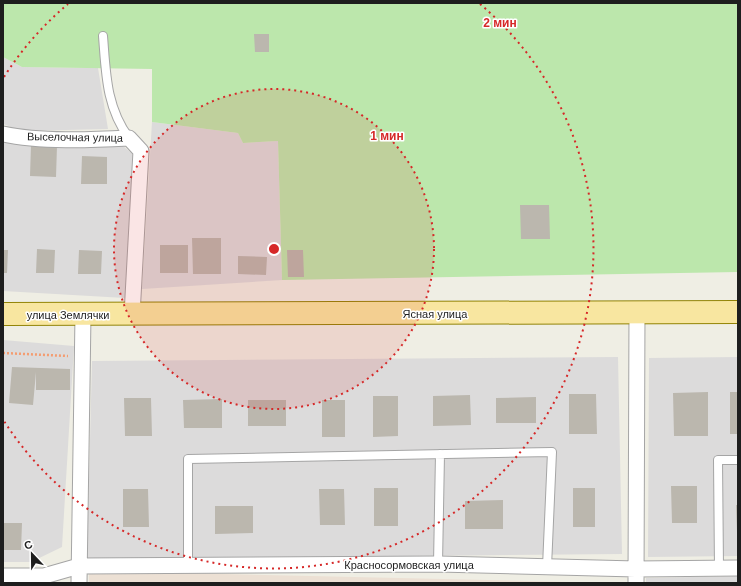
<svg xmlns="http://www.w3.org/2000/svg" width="741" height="586" font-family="Arial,sans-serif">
  <rect width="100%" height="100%" fill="#efeee4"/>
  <path fill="#dcdbdb" d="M3,57L22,67L98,68L108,129L23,131L3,124Z
    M152,122L238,133L243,143L278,141L282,280L142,289Z
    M3,141L123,146L134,155L125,298L3,291Z
    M3,340L74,346L62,547L31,562H3Z
    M618,357L622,554L87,559L92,361Z
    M738,357V556L648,557L649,358Z
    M738,576V583H646V578Z"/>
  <path fill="#ece0d4" d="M89,571L615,583H89Z"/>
  <path fill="#bce7ac" d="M3,3H738V272L282,280L278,141L243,143L238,133L152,122V69L22,67L3,57Z"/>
  <path fill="#bbb7ae" d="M254,34H269V52H255Z
    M31,145L57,146L56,177L30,176Z
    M82,156L107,157V184H81Z
    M520,205H549L550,239H521Z
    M192,238H221V274H193Z
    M160,245H188V273H160Z
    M37,249L55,250L54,273H36Z
    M3,250H8L7,273H3Z
    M79,250L102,251L101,274H78Z
    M287,250H303L304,277H288Z
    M238,256L267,257L266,275L238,274Z
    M12,367L70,369V390H36V372L33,405L9,403Z
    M708,392V436H674L673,393Z
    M730,392H738V434H730Z
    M569,394H596L597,434H569Z
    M470,395L471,425L433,426V396Z
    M373,396H398V436L373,437Z
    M536,397V423H496V398Z
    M124,398H151L152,436H125Z
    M222,399V428H184L183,400Z
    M248,400H286V426H248Z
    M322,400H345V437H322Z
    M671,486H697V523H672Z
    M374,488H398V526H374Z
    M573,488H595V527H573Z
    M123,489H148L149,527H123Z
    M319,489H344L345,525H320Z
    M503,500V529H465V501Z
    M736,505H738V532H737Z
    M215,506H253V533L215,534Z
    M3,523H22L21,550H3Z"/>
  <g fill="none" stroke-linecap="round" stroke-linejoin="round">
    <defs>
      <path id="lane" d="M103,36C106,73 106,107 129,138
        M438,564L440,454
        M188,565V459L552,452L547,567
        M719,568L718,460H738"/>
      <path id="street" d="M3,134C40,142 91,140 129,138L141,151L132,315
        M3,576H44L79,566L438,564L636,569L738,568
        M79,583L83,315
        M636,583L637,312"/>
      <path id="primary" d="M3,314L738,312"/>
    </defs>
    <use href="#lane" stroke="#a5a5a5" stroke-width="10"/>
    <use href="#street" stroke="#a5a5a5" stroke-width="17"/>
    <use href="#primary" stroke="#928406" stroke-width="24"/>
    <path stroke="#f49c70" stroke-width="2.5" stroke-dasharray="2 2" stroke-linecap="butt" d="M3,353L68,356"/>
    <use href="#lane" stroke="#fff" stroke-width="8"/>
    <use href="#street" stroke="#fff" stroke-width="15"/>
    <use href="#primary" stroke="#f8e6a0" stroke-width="22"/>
  </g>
  <circle cx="274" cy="249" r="160" fill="#d62828" fill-opacity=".12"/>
  <g fill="none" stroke="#d62828" stroke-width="2" stroke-dasharray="2 4">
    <circle cx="274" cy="249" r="160"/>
    <path d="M4 77A320 320 0 0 1 68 4M480 4A320 320 0 1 1 4 421"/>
  </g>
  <g text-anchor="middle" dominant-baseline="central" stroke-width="3" stroke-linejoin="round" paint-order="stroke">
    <g font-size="11" fill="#1e1e1e" stroke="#fff">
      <text transform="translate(75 137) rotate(1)">Выселочная улица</text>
      <text x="435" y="314">Ясная улица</text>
      <text x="68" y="315">улица Землячки</text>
      <text x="409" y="565">Красносормовская улица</text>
    </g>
  </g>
  <circle cx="274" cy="249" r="6" fill="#d62828" stroke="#fff" stroke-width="2"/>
  <g font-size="12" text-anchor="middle" font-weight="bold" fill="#d62828" stroke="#fff" stroke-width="3" stroke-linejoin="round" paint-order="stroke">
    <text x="500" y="27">2 мин</text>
    <text x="387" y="140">1 мин</text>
  </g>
  <rect width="741" height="586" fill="none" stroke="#1e1e1e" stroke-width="8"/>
  <g transform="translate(32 554) rotate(338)" stroke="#ffffff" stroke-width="3" paint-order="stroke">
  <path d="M0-3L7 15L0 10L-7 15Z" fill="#1e1e1e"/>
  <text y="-6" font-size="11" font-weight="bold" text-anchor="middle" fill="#1e1e1e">С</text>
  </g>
</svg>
